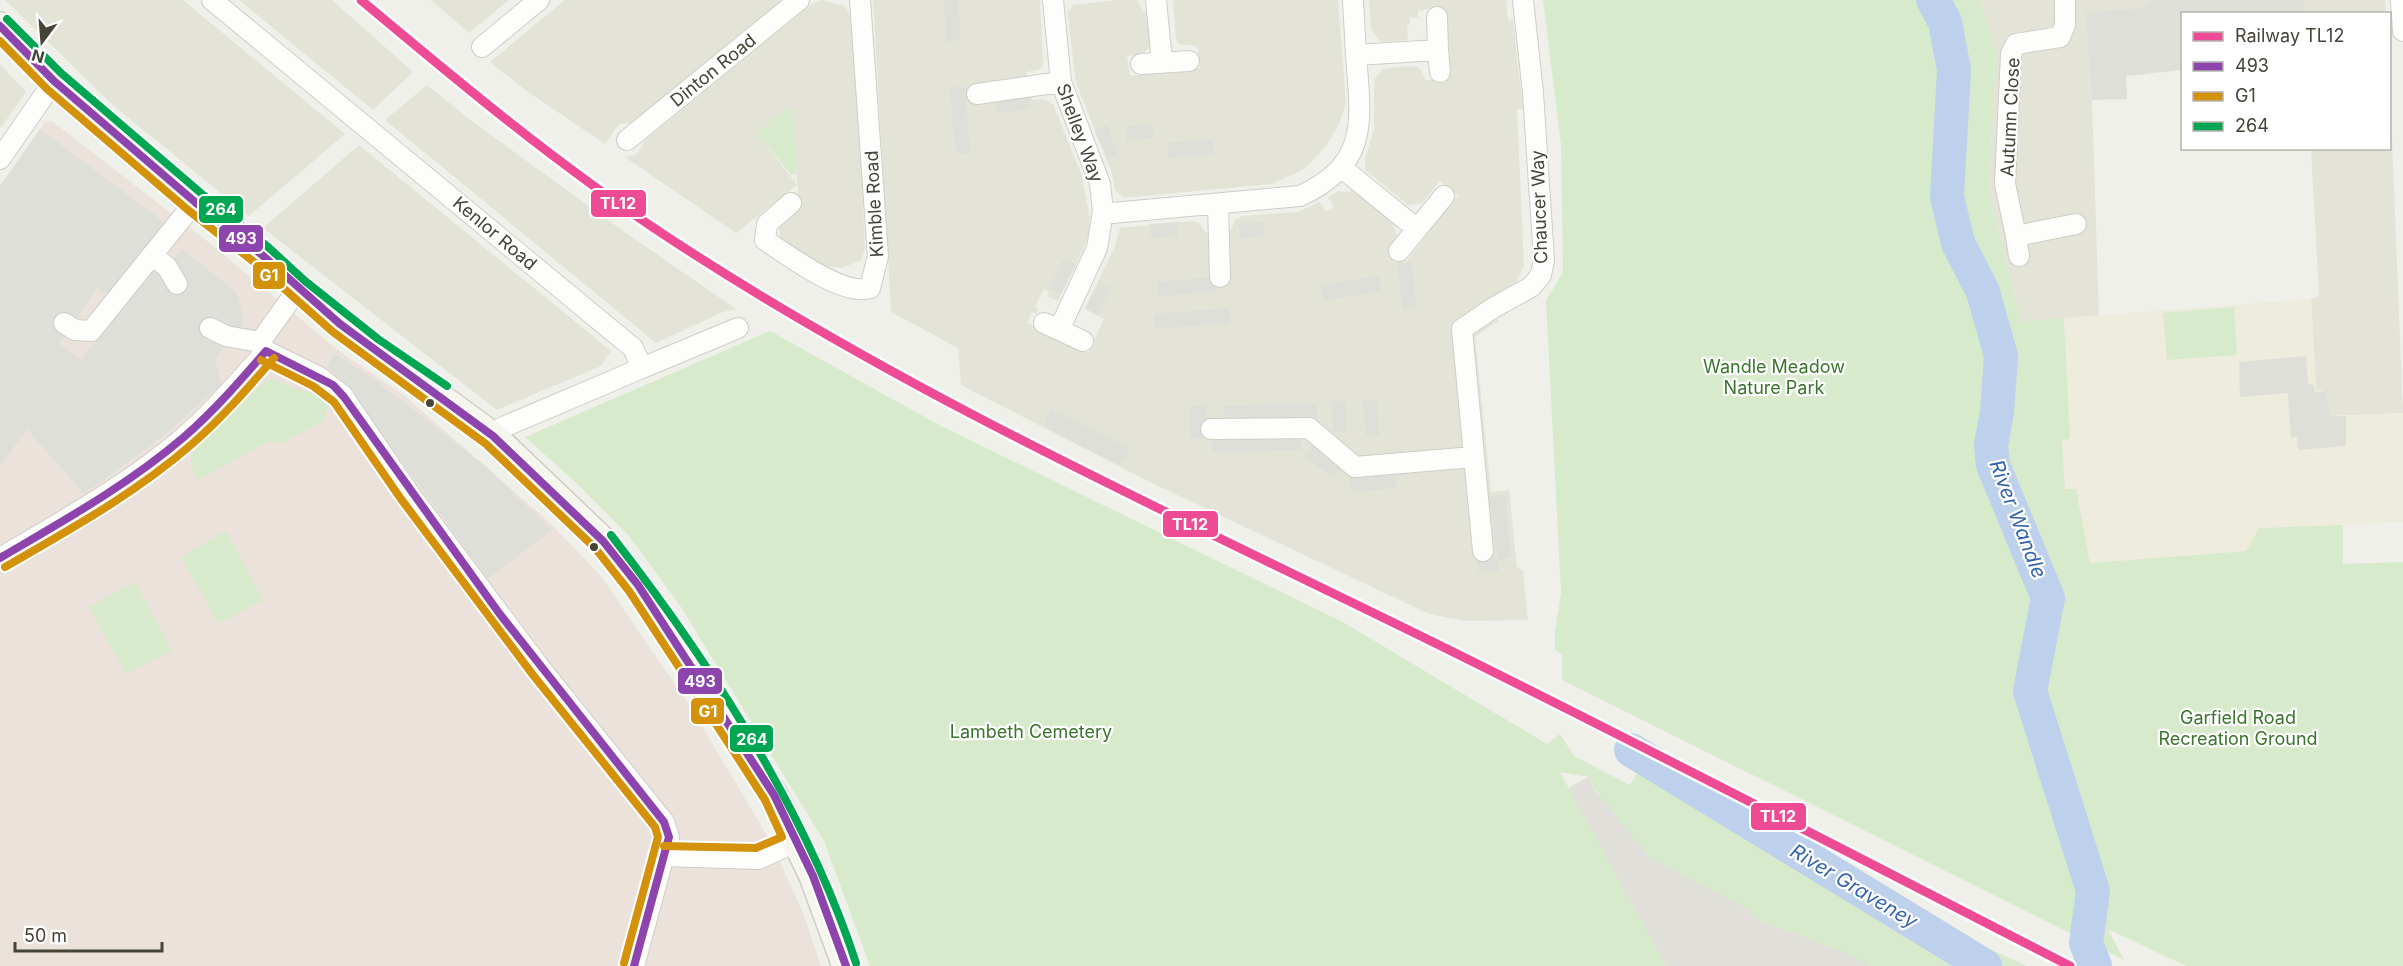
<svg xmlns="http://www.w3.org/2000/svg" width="2403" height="966" font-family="Inter,sans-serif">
  <rect width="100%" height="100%" fill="#f0f0eb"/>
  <path fill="#e4e3d8" d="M5,0H183L345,134L249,216L114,106Z
    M239,0H332L413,72L373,110Z
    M431,0H509L469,33Z
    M565,0H782L631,123L619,124L605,144L528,92L490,62Z
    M821,0L845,6L852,18L855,46L865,246L862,260L841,268L822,266L781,242L779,227L793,216L799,207L792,106L757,133L797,185L736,233L625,157L637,154L645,140L810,5Z
    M873,0H1040L1043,65L1039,70L1026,72L1030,94L1033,100L1044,99L1053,104L1082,176L1090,219L1088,236L1082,252L1058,301L1047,296L1049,291L1044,289L1035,307L1038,309L1036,314L1032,312L1027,323L1088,353L1104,319L1085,309L1115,246L1120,228L1191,221L1199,223L1205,232L1231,231L1235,219L1243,216L1297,212L1320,202L1326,211L1334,207L1328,197L1338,191L1350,192L1353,188L1392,222L1397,235L1388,249L1406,262L1458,195L1440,181L1422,203L1408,205L1365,170V159L1374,129V79L1383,69L1408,66L1419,67L1426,80L1450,79L1447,78L1446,58L1450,57L1446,14L1436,7L1418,11V17L1410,18V24L1407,25L1408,40L1380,42L1371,29L1369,0H1506L1508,21L1513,20L1523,109H1517L1524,266L1517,281L1494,295L1493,308L1498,321L1475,337L1491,492L1509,490L1517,567L1523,571L1528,620L1465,621L1429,614L1152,483L961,385L958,348L891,312Z
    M1115,0H1137L1144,12H1150L1152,39L1150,47L1141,55L1127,56L1130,76L1200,68L1197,46L1179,44L1176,39L1173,0H1338L1346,103L1339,124L1327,145L1304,169L1272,184L1123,198L1115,190L1112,173L1076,83L1068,17V11L1073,5Z
    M1981,0H2149L2144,8L2085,13L2092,100L2099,316L2021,322L1989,191L1996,53Z
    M2304,0H2385L2386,13H2304Z
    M0,64L26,92L0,129Z
    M427,85L473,122L626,233L736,309L723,312L656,343L385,120Z
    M2390,89L2403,413L2330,416L2327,391L2316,390L2311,299L2319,296L2311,149L2390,148Z
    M359,145L611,351L601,366L497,410L263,228Z"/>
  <path fill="#e0dfd9" d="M1588,777L1594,790L1620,818L1746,908L1756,919L1847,953L1871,966H1666L1568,788Z"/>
  <path fill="#edecdd" d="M2311,299L2316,390L2327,391L2330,416L2403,413V522L2259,528L2246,551L2090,563L2076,490H2065L2062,440L2070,439L2064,318Z"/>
  <path fill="#ebe2dc" d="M52,121L212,245L339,351L405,396L548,521L601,576L693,711L772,844L804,915L821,966H0V186L45,122Z"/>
  <path fill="#d8eacc" d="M1543,0H1981L1996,53L1989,191L2021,322L2064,318L2070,439L2062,440L2065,489H2076L2090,563L2246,551L2259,528L2343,525V564L2403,562V966H2186L2108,929L2124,960L1562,680V654L1555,650V631L1561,593L1546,301L1563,272L1561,145Z
    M792,105L797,174L791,175L757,133Z
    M2234,307L2237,355L2167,360L2163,313Z
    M770,331L939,425L1343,622L1547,744L1560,734L1574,756L1630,785L1640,767L1943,928L2027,966H1871L1846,953L1756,919L1746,908L1648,856L1594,789L1588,777L1560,772L1666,966H870L824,841L681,607L629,536L573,480L525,437Z
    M272,379L325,399L328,404L323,421L282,443L270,441L198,480L191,465L192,453L263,383Z
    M226,531L263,600L219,624L181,557Z
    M135,582L172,651L126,674L89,607Z"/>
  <path fill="#dfdfda" d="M944,0H958L961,40L946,42Z
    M2149,0H2304V13L2182,14V70L2126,76L2127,99L2092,100L2085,12L2144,8Z
    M964,86L971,153L956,154L949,88Z
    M1029,94L1031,109L996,113L994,99Z
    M1153,124L1154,138L1126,141V126Z
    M1107,125L1118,154L1107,158L1094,130Z
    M40,129L164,222L110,297L97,288L59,344L81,359L164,257L171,262L182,249L237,293L244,318L236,348H223L215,361L221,384L167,433L84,494L27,429L0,467V186Z
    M1212,139L1214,154L1168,158L1167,143Z
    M1178,222V237L1151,238L1150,224Z
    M1264,222L1265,237L1240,238L1239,224Z
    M1063,259L1076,265L1061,294L1049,289Z
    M1412,262L1416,307L1402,309L1397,264Z
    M1380,276L1381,292L1323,300L1321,285Z
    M1214,277L1215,291L1158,297L1157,282Z
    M1098,282L1111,288L1098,315L1085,309Z
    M1229,308L1230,323L1155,329L1154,314Z
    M334,353L375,380L483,464L552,530L488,579L339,377L327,367Z
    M2306,356L2308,383L2314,386L2315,392L2327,391L2330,416H2346V446L2298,450L2297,437L2291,438L2288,393L2240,397L2239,362Z
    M1377,400L1379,436H1366L1362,401Z
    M1331,401H1346L1347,431L1333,432Z
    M1317,403V418L1224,420V406Z
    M1206,405L1207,438H1190L1189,406Z
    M1051,409L1130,448L1120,466L1043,426Z
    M1301,436V450L1212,452V438Z
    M1313,445L1340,468L1333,478L1304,456Z
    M1395,473L1396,488L1351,492L1349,477Z
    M1505,495L1511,558L1498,559L1499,571L1478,573L1477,561L1498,559L1489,497Z"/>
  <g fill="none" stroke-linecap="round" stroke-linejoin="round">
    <path stroke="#bdd0ec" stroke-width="34" d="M1933,0L1945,22L1954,70L1947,197L1958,243L1983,292L2001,356L1997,412L1991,445L1993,465L2048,598L2030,691L2093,891L2086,943L2095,966
      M1631,750L1985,966"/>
    <defs>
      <path id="street" d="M212,0L633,348L642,368L501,428L493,436
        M1053,0L1061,82L1100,184L1103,211L1097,248L1059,330
        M1156,0L1162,62
        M1353,0L1356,55
        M2065,0V25L2060,37L2016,44L2011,54L2005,184L2016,236L2076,224
        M2401,0L2403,31
        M1437,17L1438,50
        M482,47L539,0
        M1141,64L1189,61
        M977,94L1061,82
        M627,140L799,0
        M0,159L54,81
        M1342,168L1417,229L1399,251
        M791,203L767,224L765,240C787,255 844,297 870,288L878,256L860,0
        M1218,204L1220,277
        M1103,211L1112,213L1300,196C1370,164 1361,120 1356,55L1438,50L1440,72
        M1417,229L1444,196
        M2016,236L2019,256
        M152,255L167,267L177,284
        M64,323L75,330L91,331L195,202
        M1044,323L1083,341
        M210,328L226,336L260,342
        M266,351L319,377L342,395L409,493L541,669L664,822L669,837L634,966
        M266,351L260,342L298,289
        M642,368L738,328
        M1211,429L1309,428L1355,467L1473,457
        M1483,551L1462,329L1493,308L1531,287L1541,275L1544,260L1533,93L1523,0
        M0,558C63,521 128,485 184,437C214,411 240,380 266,351
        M664,856L758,859L796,842"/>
      <path id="secondary" d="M0,26L54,81L195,202L261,254L298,289L340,324L493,436L603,541L638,585L774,795L813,876L846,966"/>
    </defs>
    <use href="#street" stroke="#cecec8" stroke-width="22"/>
    <use href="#secondary" stroke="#cfcec2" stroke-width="30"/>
    <use href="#street" stroke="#fdfdfc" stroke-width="20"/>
    <use href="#secondary" stroke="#f6f6ef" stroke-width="27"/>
    <defs>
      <path id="bus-1" d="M0,26L54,81L195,202L261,254L340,324L493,436L603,541L638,585L774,795L813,876L846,966
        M0,558C63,521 128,485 184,437C214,411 240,381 266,351L333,385L344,397L499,613L664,822L669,837L634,966"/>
      <path id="bus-2" d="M0,41L47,89L188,210L254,262L333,332L486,444L595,548L629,591L705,707L765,800L782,837L756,848L664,846
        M261,360L313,386L334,402L401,499L533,675L655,827L658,837L624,963
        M5,567C69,530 136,493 192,444C222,418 248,388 274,358"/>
      <path id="bus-3" d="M7,19L61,73L202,194L267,246L305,281L378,339L447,386
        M611,535C710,662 806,810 856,963"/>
    </defs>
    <use href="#bus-1" stroke="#fff" stroke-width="12"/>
    <use href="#bus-2" stroke="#fff" stroke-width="12"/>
    <use href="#bus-3" stroke="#fff" stroke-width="12"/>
    <use href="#bus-1" stroke="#8e44ad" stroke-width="8"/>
    <use href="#bus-2" stroke="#d4920b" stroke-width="8"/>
    <use href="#bus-3" stroke="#00a651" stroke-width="8"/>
    <defs>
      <path id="rail-1" d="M361,0C460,83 558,165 666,236C909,396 1175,515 1435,643C1648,748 1859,858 2070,966"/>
    </defs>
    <use href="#rail-1" stroke="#fff" stroke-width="14"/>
    <use href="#rail-1" stroke="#ee4b95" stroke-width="9"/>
  </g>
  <g fill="#464337" stroke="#fff" stroke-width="2">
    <circle cx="430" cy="403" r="5"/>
    <circle cx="594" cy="547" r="5"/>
  </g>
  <g text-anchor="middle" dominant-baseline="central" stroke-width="4.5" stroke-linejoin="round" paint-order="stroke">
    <g font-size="18" fill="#464337" stroke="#fff">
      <text transform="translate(713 70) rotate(-39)">Dinton Road</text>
      <text transform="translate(2010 117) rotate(-87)">Autumn Close</text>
      <text transform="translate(1080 133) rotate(70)">Shelley Way</text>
      <text transform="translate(874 204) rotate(-93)">Kimble Road</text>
      <text transform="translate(1539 207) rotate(-92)">Chaucer Way</text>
      <text transform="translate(495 233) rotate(40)">Kenlor Road</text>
    </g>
    <g font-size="18" fill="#3b752d" stroke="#fff">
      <text x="1774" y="366">Wandle Meadow<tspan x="1774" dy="21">Nature Park</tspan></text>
      <text x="2238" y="717">Garfield Road<tspan x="2238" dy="21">Recreation Ground</tspan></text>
      <text x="1031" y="731">Lambeth Cemetery</text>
    </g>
    <g font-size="20" font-style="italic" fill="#3564ad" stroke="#fff">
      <text transform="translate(2018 519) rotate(69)">River Wandle</text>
      <text transform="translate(1854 886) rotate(31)">River Graveney</text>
    </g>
  </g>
  <g stroke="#fff" stroke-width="2">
    <rect x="590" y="189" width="57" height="29" rx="6" fill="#ee4b95"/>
    <rect x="198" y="195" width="46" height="29" rx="6" fill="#00a651"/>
    <rect x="218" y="224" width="46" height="29" rx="6" fill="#8e44ad"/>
    <rect x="252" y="261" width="34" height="29" rx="6" fill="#d4920b"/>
    <rect x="1162" y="510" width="57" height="28" rx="6" fill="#ee4b95"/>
    <rect x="677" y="667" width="46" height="28" rx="6" fill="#8e44ad"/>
    <rect x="690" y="697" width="35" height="28" rx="6" fill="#d4920b"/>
    <rect x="729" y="724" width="45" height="29" rx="6" fill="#00a651"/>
    <rect x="1750" y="802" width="57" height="29" rx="6" fill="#ee4b95"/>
  </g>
  <g font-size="16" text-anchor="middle" font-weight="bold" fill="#fff">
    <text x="618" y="209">TL12</text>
    <text x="221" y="215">264</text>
    <text x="241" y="244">493</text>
    <text x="269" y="281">G1</text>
    <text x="1190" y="530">TL12</text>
    <text x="700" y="687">493</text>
    <text x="708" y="717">G1</text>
    <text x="752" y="745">264</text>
    <text x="1778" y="822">TL12</text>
  </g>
  <rect x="2181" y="12" width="210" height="138" fill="#ffffff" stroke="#b5b4af" stroke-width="1.5"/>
  <rect x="2193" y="32" width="30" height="9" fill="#ee4b95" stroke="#b5b4af" stroke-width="1.5"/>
  <text x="2235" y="42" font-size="18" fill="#464337">Railway TL12</text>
  <rect x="2193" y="62" width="30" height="9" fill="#8e44ad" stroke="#b5b4af" stroke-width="1.5"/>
  <text x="2235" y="72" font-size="18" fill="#464337">493</text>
  <rect x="2193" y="92" width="30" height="9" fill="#d4920b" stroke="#b5b4af" stroke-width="1.5"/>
  <text x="2235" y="102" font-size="18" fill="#464337">G1</text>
  <rect x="2193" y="122" width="30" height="9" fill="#00a651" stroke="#b5b4af" stroke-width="1.5"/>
  <text x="2235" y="132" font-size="18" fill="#464337">264</text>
  <g transform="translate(42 42) rotate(196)" stroke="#ffffff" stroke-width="4.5" paint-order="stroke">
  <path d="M0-4.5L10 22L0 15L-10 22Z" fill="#464337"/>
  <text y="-9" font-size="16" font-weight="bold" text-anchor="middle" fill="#464337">N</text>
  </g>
  <path d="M15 942v9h147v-9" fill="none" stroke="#464337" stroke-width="3"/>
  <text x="24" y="942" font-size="18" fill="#464337" stroke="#ffffff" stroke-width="4.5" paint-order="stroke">50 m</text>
</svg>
